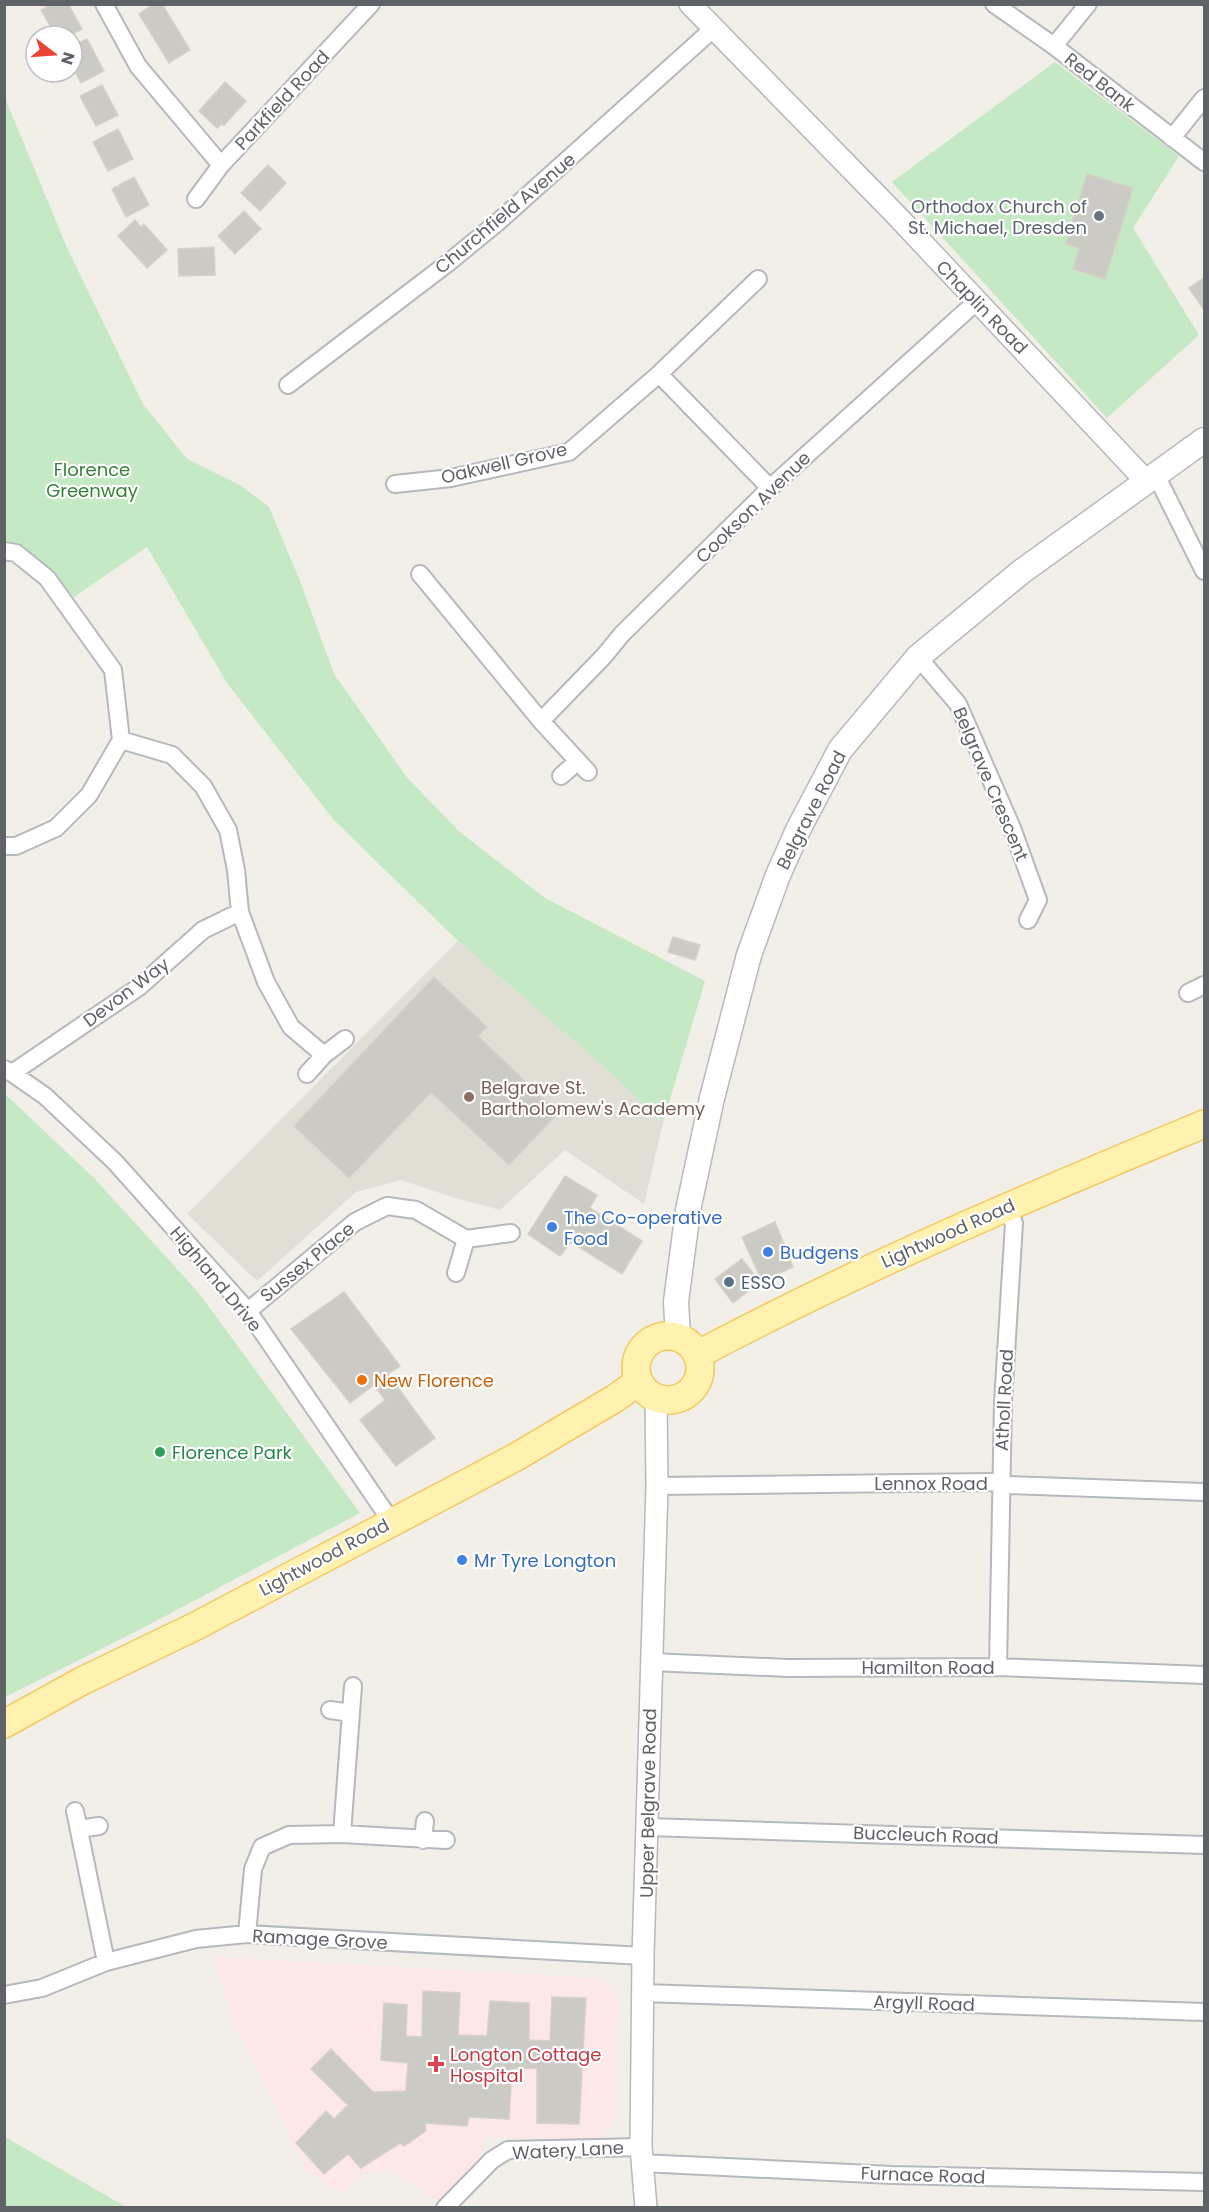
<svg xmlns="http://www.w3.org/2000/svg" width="1209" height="2212" font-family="Poppins,sans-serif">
  <rect width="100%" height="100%" fill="#f1efe8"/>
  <path fill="#e1ded6" d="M458,941L609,1071L663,1123L644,1204L565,1150L500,1210L452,1197L401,1180L356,1192L257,1281L187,1214Z"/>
  <path fill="#fce8e6" d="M214,1957L595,1978L605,1982L619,1997L615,2119L612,2126L598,2140L485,2137L480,2165L440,2203L392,2171L362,2174L343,2194L306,2171L228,2008Z"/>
  <path fill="#c5e8c5" d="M1055,62L1179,156L1133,228L1199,335L1107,418L892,182Z
    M5,98L68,250L143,404L187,459L240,485L269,507L300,581L334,674L408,779L461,833L545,898L705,981L663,1123L609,1071L458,941L333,819L227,683L147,547L74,597L38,558L5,542Z
    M5,1094L94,1178L198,1292L360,1513L139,1630L5,1697Z
    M4,2137H5L126,2207H5Z"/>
  <path fill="#cccac5" stroke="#d6d1c6" stroke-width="1.5" d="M52,4H68L82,29L69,36H56L41,10Z
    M154,4H162L190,50L169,63L139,14Z
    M87,39L104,71L81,83L72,65V46Z
    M225,82L246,101L224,125L222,124L217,128L199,111Z
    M102,85L118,115L96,126L80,96Z
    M118,129L133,159L108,171L93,142Z
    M268,165L286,183L260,211L241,193Z
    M1087,174L1133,188L1105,279L1073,269L1079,248L1066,244Z
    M134,177L149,205L126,217L112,189Z
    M244,211L261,229L235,254L218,236Z
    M135,220L141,227L144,224L167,250L147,268L118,236Z
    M214,247L215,275L179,276L178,249Z
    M1204,278V310L1189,288Z
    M673,937L700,945L695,960L668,952Z
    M434,977L487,1027L478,1036L558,1113L509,1165L431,1092L349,1178L294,1126Z
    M565,1176L597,1195L590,1208L642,1241L622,1274L571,1242L560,1256L528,1234Z
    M775,1222L793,1267L762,1281L742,1237Z
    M742,1259L760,1282L733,1303L715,1279Z
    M344,1292L400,1366L388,1374L435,1438L396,1466L360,1420L385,1400L374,1385L350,1403L291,1329Z
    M423,1991L460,1993L458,2035L487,2036L490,2001L529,2003V2040L550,2041L552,1997L586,1998L579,2124L537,2123V2068L512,2069L509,2119L469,2117L467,2126L425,2123L426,2131L404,2146L400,2143L361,2168L348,2154L324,2174L296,2143L326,2111L334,2119L348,2105L311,2069L331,2049L373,2092L406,2091L408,2063L381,2060L384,2003L407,2005L406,2036L422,2037Z"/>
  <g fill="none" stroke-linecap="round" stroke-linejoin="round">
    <defs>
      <path id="minor" d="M104,4L138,66L221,165
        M994,4L1054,46L1204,162
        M1054,46L1088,4
        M1172,138L1204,98
        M196,199L221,165L371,4
        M659,374L770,488
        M288,385L448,263L498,222L713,29
        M1156,475L1204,571
        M395,484L451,478L569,452L659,374L758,279
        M4,551L16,553L47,578L113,670L121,740L89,795L56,828L16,846H4
        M420,574L541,721L588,772
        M918,657L958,704L1012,828L1038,900L1028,920
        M541,721L604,656L622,634L770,488L976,302
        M121,740L172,755L203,786L228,830L236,870L240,912L266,982L291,1027L324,1055
        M561,776L578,761
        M1188,993L1204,985
        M4,1069L12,1073L45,1096L115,1162L248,1311L391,1521
        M12,1073L139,987L203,930L240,912
        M307,1074L324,1055L345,1039
        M466,1239L511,1233
        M248,1311L355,1222L387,1206L416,1210L466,1239L456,1273
        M657,1486L991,1482L1008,1485L1204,1492
        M651,1662L788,1668L998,1667L1204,1675
        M998,1667L1003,1402L1014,1223L1006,1207
        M330,1710L351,1713
        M75,1811L106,1962
        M648,1827L1204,1845
        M79,1829L99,1826
        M342,1834L353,1686
        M423,1840L425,1821
        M247,1934L253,1869L262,1847L289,1835L342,1834L446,1840
        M643,1993L1204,2012
        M4,1995L42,1988L106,1962L196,1939L247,1934L643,1956
        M641,2163L892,2175L1204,2182
        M445,2208L492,2160L508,2150L641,2147"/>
      <path id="tertiary" d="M690,4L897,216L1147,482
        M646,2208L641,2147L643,1956L657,1486L656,1399"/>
      <path id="secondary" d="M678,1337L676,1302L688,1210L712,1098L749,955L778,875L799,828L840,750L918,657L1021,572L1204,440"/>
      <path id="primary" d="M636 1368a32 32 0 1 1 64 0a32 32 0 1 1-64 0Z
        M697,1355C862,1267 1033,1195 1204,1124
        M4,1724L82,1681L196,1626L516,1457L614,1399L638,1382"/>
    </defs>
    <use href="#minor" stroke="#b5b8bc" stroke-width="20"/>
    <use href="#tertiary" stroke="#b5b8bc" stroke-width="24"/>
    <use href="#secondary" stroke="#b6babf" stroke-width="27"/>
    <use href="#primary" stroke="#f2c960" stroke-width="30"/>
    <use href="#minor" stroke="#fff" stroke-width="16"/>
    <use href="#tertiary" stroke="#fff" stroke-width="21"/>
    <use href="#secondary" stroke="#fff" stroke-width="24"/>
    <use href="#primary" stroke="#fff2af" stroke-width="27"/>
  </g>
  <circle fill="#6b7280" stroke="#fff" stroke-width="2" cx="1099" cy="216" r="6"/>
  <circle fill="#8d6e63" stroke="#fff" stroke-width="2" cx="469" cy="1097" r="6"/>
  <g fill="#3f7fe0" stroke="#fff" stroke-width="2">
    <circle cx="552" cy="1227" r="6"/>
    <circle cx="768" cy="1252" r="6"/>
    <circle cx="462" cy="1560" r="6"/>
  </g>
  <circle fill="#5c6f8a" stroke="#fff" stroke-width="2" cx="729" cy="1282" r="6"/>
  <circle fill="#e8710a" stroke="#fff" stroke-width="2" cx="362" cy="1380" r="6"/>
  <circle fill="#2e9e5b" stroke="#fff" stroke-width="2" cx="160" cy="1452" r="6"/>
  <path fill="#e0444e" stroke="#fff" stroke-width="2" d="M433 2055h6v6h6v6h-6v6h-6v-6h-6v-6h6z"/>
  <g text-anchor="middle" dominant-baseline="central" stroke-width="4.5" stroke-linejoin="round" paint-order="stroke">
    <g font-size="18" fill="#5f6368" stroke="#fff">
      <text transform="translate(1100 82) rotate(38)">Red Bank</text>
      <text transform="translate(282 100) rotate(-47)">Parkfield Road</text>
      <text transform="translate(505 213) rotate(-40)">Churchfield Avenue</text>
      <text transform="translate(982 307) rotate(46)">Chaplin Road</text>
      <text transform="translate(504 463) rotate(-13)">Oakwell Grove</text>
      <text transform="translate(753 507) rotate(-44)">Cookson Avenue</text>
      <text transform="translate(991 784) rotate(67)">Belgrave Crescent</text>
      <text transform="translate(811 810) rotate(-63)">Belgrave Road</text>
      <text transform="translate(126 992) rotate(-37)">Devon Way</text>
      <text transform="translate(948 1233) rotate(-24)">Lightwood Road</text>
      <text transform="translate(307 1262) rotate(-39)">Sussex Place</text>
      <text transform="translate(216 1279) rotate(50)">Highland Drive</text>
      <text transform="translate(1004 1400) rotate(-87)">Atholl Road</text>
      <text x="931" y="1483">Lennox Road</text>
      <text transform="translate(324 1557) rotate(-28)">Lightwood Road</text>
      <text x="928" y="1667">Hamilton Road</text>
      <text transform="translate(648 1803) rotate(-89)">Upper Belgrave Road</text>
      <text transform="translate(926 1835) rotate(2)">Buccleuch Road</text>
      <text transform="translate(320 1939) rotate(3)">Ramage Grove</text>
      <text transform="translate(924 2003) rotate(2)">Argyll Road</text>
      <text transform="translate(568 2150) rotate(-3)">Watery Lane</text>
      <text transform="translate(923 2175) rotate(2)">Furnace Road</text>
    </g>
    <g font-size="18" fill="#5b616d" stroke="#fff" text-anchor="end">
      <text x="1087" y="206">Orthodox Church of<tspan x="1087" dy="21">St. Michael, Dresden</tspan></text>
    </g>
    <g font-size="18" fill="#348238" stroke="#fff">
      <text x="92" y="469">Florence<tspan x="92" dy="21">Greenway</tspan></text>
    </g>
    <g font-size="18" fill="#785e54" stroke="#fff" text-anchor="start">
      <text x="481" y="1087">Belgrave St.<tspan x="481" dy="21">Bartholomew's Academy</tspan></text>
    </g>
    <g font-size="18" fill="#366cbe" stroke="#fff" text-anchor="start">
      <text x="564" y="1217">The Co-operative<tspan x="564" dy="21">Food</tspan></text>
      <text x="780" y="1252">Budgens</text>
      <text x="474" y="1560">Mr Tyre Longton</text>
    </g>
    <g font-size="18" fill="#4e5e75" stroke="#fff" text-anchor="start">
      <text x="741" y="1282">ESSO</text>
    </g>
    <g font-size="18" fill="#c56008" stroke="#fff" text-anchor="start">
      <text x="374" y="1380">New Florence</text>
    </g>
    <g font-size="18" fill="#27864d" stroke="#fff" text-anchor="start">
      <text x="172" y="1452">Florence Park</text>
    </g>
    <g font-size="18" fill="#be3a42" stroke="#fff" text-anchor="start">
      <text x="450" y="2054">Longton Cottage<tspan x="450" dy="21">Hospital</tspan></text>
    </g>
  </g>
  <rect width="1209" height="2212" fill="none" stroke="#5f6368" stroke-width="12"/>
  <g transform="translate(54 54) rotate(107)"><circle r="28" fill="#ffffff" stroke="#bfc1c3" stroke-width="1.5"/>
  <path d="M0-4.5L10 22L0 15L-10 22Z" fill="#ea4335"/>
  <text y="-9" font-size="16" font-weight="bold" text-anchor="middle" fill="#5f6368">N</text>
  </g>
</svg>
